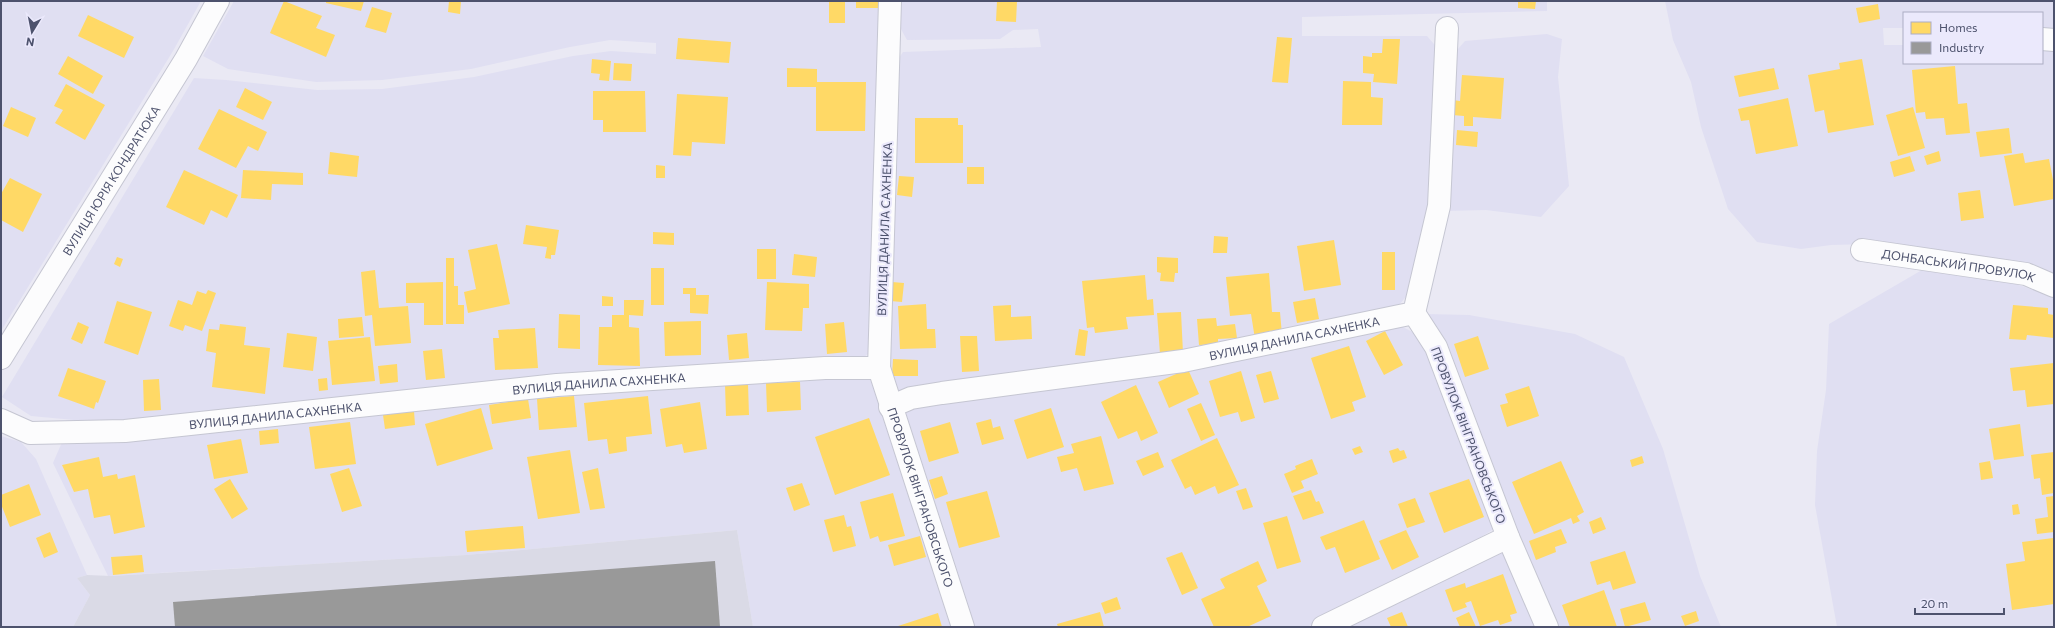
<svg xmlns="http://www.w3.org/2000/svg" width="2055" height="628" font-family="Commissioner,sans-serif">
  <rect width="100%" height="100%" fill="#eae9f4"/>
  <path fill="#e0dff2" d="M1,1H201L173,51L1,331Z
    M234,1H884L874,349L859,361L128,425L31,416L2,397L194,78L226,80L317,90L382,89L474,77L573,56L611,51L656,54V43L610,40L570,47L471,69L382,80L316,82L228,69L203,56Z
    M896,1H1547V11L1302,17V36H1427L1440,51L1433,204L1416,285L1392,313L1182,357L920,393L897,390L883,371L893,67L903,52L1041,47L1038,29L1013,30L1000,39L907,40L896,20Z
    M1665,1H2054V32H2042V13H1904V28H1883L1884,45H1904V63H2042V44H2054V278L1870,244L1831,245L1801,249L1757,242L1728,209L1701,127L1691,82L1673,40Z
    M1547,34L1562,39L1558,77L1569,186L1541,217L1486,210L1444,211L1451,57L1465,41Z
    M1922,270L1990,275L2054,297V627H1837L1815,505L1817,451L1826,390L1829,324Z
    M1426,314L1469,315L1575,334L1624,357L1663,449L1700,576L1721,627H1554Z
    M1397,324L1428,340L1497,527L1441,562L1307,627H969L901,419L909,408Z
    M859,376L875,382L958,627H753L737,530L466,555L108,576L53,463L63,440L558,391Z
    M1,436L21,442L36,459L87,575L77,578L90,595L73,627H1Z
    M1504,550L1538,627H1342Z"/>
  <path fill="#dadae6" d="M737,530L753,627H73L90,595L77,578L87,575L111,576L466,555Z"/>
  <path fill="#ffd966" d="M284,1L322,16L316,28L335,35L326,57L270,33Z
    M326,1H364L361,11L326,3Z
    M449,1H461L460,14L448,12Z
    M829,1H845V23H829Z
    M856,1H878V8H856Z
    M997,1H1017L1016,22L996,21Z
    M1518,1H1536L1535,9L1518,8Z
    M1878,4L1880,19L1859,23L1856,8Z
    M372,7L392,13L386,33L365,27Z
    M88,15L134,37L124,58L78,36Z
    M1277,37L1292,38L1288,83L1272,82Z
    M678,38L731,42L729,63L676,59Z
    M1383,39H1400L1397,84L1373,82L1374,74L1363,73V56L1372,57V53H1382Z
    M68,56L103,76L93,94L58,74Z
    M592,59L611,61L609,81L599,80L600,74L591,73Z
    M1862,59L1874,125L1828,133L1824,110L1815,112L1808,75L1840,69L1839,63Z
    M614,63L632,64L631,81L613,80Z
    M1955,66L1958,104L1967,103L1970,133L1946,135L1944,118L1926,119L1925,112L1916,113L1912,70Z
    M787,68L817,69V82H866L865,131H816V87H787Z
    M1774,68L1779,89L1739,97L1734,76Z
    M1462,75L1504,78L1501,119L1473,117V126H1464V116L1452,115L1453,100L1460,101Z
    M1343,81L1371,82V97L1383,98L1382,125H1342Z
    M66,84L105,105L85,140L55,123L63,110L54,106Z
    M245,88L272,102L263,120L236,107Z
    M593,91H645L646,132H603V120H593Z
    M677,94L728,97L725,144L692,142L691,156L673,155Z
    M1788,98L1798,146L1756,154L1749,120L1741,121L1738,109Z
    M11,107L36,118L28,137L3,126Z
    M1913,107L1925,148L1898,156L1886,115Z
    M219,109L267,132L258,151L248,146L236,168L198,149Z
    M915,118H958V125H963V163H915Z
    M2009,128L2012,153L1980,157L1976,132Z
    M1457,130L1478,132L1477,147L1456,145Z
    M1939,151L1941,161L1927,165L1924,156Z
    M330,152L359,156L357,177L328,174Z
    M2023,153L2025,163L2049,159L2054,185V199L2014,206L2004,156Z
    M1910,156L1915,171L1894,177L1890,162Z
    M656,165L665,166V178H656Z
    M967,167H984V184H967Z
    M184,170L238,195L227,218L211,210L204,225L166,207Z
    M243,170L303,173V185L272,184L271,200L241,198Z
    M899,176L914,177L912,197L897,195Z
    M10,178L42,194L23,232L1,220V194Z
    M1980,190L1984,218L1961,221L1958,193Z
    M526,225L559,230L555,255H551V259L545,258L547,247L523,244Z
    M653,232L674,233V245L653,244Z
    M1214,236L1228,237L1227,253H1213Z
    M1334,240L1341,285L1304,291L1297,246Z
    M497,244L510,304L468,313L464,292L476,289L468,250Z
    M757,249H776V279H757Z
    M1382,252H1395V290H1382Z
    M794,254L817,257L815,277L792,275Z
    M117,257L123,259L120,267L114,264Z
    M1157,257L1178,258V273H1175L1174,282L1160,281L1161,273L1157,272Z
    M446,258H454V286H458V305H464V324H446Z
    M651,268H664V305H651Z
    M375,270L379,308L408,306L411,343L375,346L372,315L365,316L361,272Z
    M1269,273L1272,312H1280L1282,335L1255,339L1251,314L1230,316L1226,277Z
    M1145,275L1147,300L1153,299L1154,315L1126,317L1128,329L1095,333L1094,327L1087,328L1082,281Z
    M443,282V325H424V303H406V283Z
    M767,282L809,284V308H803L802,331L765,330Z
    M892,282L904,283L902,302L890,301Z
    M683,288H696V295H709L708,314L690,313V294H683Z
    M208,290L216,293L202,331L185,325L183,331L169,326L178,300L192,305L197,291L206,294Z
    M602,296L613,297V306H602Z
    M1315,298L1319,319L1297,323L1293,302Z
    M624,300H644L643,316L629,315V327L639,328L640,366L598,365L599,327H612V315H624Z
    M117,301L152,312L138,355L104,343Z
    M926,304L927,329H935L936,348L900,349L898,306Z
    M1011,305V317L1031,316L1032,339L995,341L993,306Z
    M2013,305L2048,308V314L2054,315V338L2027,335L2026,340L2009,339Z
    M1181,312L1183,353L1160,354L1157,313Z
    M559,314L580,315V349L558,348Z
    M362,317L364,336L339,338L338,319Z
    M1216,318L1217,326L1235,324L1237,338L1218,339V344L1199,345L1197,319Z
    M701,321V355L665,356L664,322Z
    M78,322L89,327L82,344L71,339Z
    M844,322L847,352L827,354L825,324Z
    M220,324L246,327L244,345L270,348L265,394L212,387L216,353L206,351L209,329L219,330Z
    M535,328L538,368L495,370L493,338H499L498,330Z
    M1079,329L1088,331L1085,356L1075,355Z
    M1385,331L1403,365L1384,375L1366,341Z
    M287,333L317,337L313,371L283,367Z
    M747,333L749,358L729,360L727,335Z
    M960,336H977L979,371L962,372Z
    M1478,336L1489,369L1465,377L1454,344Z
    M370,337L375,381L332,385L328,341Z
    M1349,346L1366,397L1352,402L1355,411L1331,419L1311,358Z
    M442,349L445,378L426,380L423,351Z
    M893,359L918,360V376H892Z
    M2054,363V404L2027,407L2025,390L2013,391L2010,368Z
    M397,364L398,382L380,384L378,366Z
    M1187,367L1199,394L1169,408L1158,382L1176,374L1174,370Z
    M68,368L106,381L98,403L96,402L94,409L58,396Z
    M1241,371L1255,418L1241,422L1238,412L1220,417L1209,381Z
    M1271,371L1279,399L1264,403L1256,375Z
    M327,378L328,390L319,391L318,379Z
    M159,379L161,410L144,411L143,380Z
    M800,382L801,410L767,412L766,383Z
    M748,384L749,415L726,416L725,385Z
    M1136,385L1158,433L1141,441L1137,431L1118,439L1101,402Z
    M1529,386L1539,416L1507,427L1500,405L1508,403L1505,394Z
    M574,396L577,427L539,430L537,399Z
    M648,396L652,434L626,437L627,451L609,454L607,439L588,441L584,403Z
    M528,399L531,418L492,424L489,405Z
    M700,402L707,449L684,453L682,444L666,447L660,409Z
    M1201,403L1215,435L1201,441L1187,409Z
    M481,408L493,449L437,466L425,424Z
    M1051,408L1064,447L1027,459L1014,420Z
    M414,411L415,425L385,429L383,415Z
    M869,418L890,475L835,495L815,437Z
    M991,419L993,428L1000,426L1004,439L982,445L976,423Z
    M350,422L356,464L315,469L309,427Z
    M950,422L959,453L929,462L920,431Z
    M2020,424L2024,456L1994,460L1989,429Z
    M278,429L279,443L260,445L259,431Z
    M1101,436L1114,484L1084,491L1077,468L1061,472L1057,457L1074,453L1071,444Z
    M1217,438L1239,485L1218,494L1215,486L1195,495L1191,486L1185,489L1171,460Z
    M241,439L248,473L214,479L207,445Z
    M1360,446L1363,452L1355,455L1352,449Z
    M1398,448L1400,451L1404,450L1407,458L1393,463L1389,451Z
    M570,450L580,513L538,519L527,457Z
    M1158,452L1164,467L1143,476L1136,461Z
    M2054,452V493L2042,495L2040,478L2034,479L2031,455Z
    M1642,456L1644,463L1632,467L1630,460Z
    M99,457L103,477L117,474L118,479L135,475L145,527L114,534L110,515L94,518L88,489L74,492L62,465Z
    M1312,459L1318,474L1301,481L1304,488L1292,493L1284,474L1296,469L1295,466Z
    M1561,461L1584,512L1577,516L1580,521L1573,524L1571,518L1534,534L1512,482Z
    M1990,461L1993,478L1981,480L1979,463Z
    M349,468L362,506L342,512L330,474Z
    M598,468L605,508L590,510L582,472Z
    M942,476L948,494L935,499L929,480Z
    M230,479L248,509L232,519L214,489Z
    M1469,479L1484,517L1444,533L1429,493Z
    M802,483L810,505L794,511L786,488Z
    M29,484L41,515L10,527L1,504V495Z
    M1246,488L1253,507L1243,510L1236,491Z
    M1311,490L1316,502L1319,501L1324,513L1303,520L1293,496Z
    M987,491L1000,537L959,548L946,502Z
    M893,493L905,536L880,542L878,536L870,539L860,502Z
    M2054,496V532L2037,534L2035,519L2048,517L2046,497Z
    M1415,498L1425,522L1407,528L1398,504Z
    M2018,504L2020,514L2013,515L2012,505Z
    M844,515L847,527L851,526L856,546L833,552L824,520Z
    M1287,516L1301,562L1277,569L1263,523Z
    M1601,517L1606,529L1593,534L1589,522Z
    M1364,520L1380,559L1345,573L1335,547L1326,550L1320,537Z
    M523,526L525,548L467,552L465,531Z
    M1561,529L1567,543L1555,547L1556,552L1536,560L1529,541Z
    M1406,530L1419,557L1392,570L1379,541Z
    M50,532L58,552L44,558L36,538Z
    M920,536L926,557L894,566L888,545Z
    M2053,538L2054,604L2012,610L2006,564L2025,561L2022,542Z
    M1625,551L1636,583L1613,590L1610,581L1597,585L1590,562Z
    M1182,552L1198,588L1182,595L1166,558Z
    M142,555L144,572L113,575L111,557Z
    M1258,561L1267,581L1257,586L1271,616L1247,627H1214L1201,599L1225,588L1220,579Z
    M1503,574L1517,613L1510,615L1512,621L1500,625L1498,620L1480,626L1471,601L1465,603L1467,607L1453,612L1445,590L1465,583L1466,588Z
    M1604,590L1617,627H1570L1562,605Z
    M1117,597L1121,609L1105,614L1101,603Z
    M1645,602L1651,620L1625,627L1620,609Z
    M1696,611L1699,621L1685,626L1681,616Z
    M1100,612L1104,627H1058L1057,624Z
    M1402,612L1408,627H1391L1387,618Z
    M1469,612L1476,627H1460L1456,618Z
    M938,613L942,627H895Z"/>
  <path fill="#999" d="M715,561L720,627H175L173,602Z"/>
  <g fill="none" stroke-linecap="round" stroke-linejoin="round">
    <defs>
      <g id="minor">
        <path id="s1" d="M890,1L879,368L963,627"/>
        <path d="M2042,39L2054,40"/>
        <path id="s2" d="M1862,250L2026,274L2054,286"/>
        <path id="s3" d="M890,407L911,398L942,393L1183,361L1414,313L1439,206L1447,28"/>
        <path id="s4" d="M1,420L30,433L125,431L557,385L825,368H879"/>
        <path d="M1508,537L1547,627"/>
        <path d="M1323,627L1508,537L1436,347L1414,313"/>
      </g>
      <g id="tertiary">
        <path id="s5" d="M1,358L186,59L218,1"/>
      </g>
    </defs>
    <use href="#minor" stroke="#c5c6d2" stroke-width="24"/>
    <use href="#tertiary" stroke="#c5c6d2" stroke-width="24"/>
    <use href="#minor" stroke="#fcfcfd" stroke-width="22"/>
    <use href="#tertiary" stroke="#fcfcfd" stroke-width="22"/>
  </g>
  <g text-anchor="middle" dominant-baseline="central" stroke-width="4" stroke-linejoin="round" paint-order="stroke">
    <g font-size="12" fill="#4d526d" stroke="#ebe9fc">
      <text stroke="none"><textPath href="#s5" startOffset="209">ВУЛИЦЯ ЮРІЯ КОНДРАТЮКА</textPath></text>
      <text transform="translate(884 229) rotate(-88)">ВУЛИЦЯ ДАНИЛА САХНЕНКА</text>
      <text stroke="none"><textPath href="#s2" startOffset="98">ДОНБАСЬКИЙ ПРОВУЛОК</textPath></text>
      <text stroke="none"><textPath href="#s3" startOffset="411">ВУЛИЦЯ ДАНИЛА САХНЕНКА</textPath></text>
      <text stroke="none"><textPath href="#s4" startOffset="603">ВУЛИЦЯ ДАНИЛА САХНЕНКА</textPath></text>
      <text stroke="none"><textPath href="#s4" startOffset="278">ВУЛИЦЯ ДАНИЛА САХНЕНКА</textPath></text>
      <text transform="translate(1469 435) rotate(69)">ПРОВУЛОК ВІНГРАНОВСЬКОГО</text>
      <text stroke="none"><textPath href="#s1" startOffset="503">ПРОВУЛОК ВІНГРАНОВСЬКОГО</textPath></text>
    </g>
  </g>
  <rect width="2055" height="628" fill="none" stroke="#4d526d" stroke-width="4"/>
  <rect x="1903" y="12" width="140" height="52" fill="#ebe9fc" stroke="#acadc3"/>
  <rect x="1911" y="22" width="20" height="12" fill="#ffd966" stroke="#acadc3"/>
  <text x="1939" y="32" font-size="12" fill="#4d526d">Homes</text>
  <rect x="1911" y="42" width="20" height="12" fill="#999999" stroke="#acadc3"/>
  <text x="1939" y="52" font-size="12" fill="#4d526d">Industry</text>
  <g transform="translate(32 32) rotate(190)" stroke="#ebe9fc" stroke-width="3" paint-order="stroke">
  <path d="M0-3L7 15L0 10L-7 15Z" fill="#4d526d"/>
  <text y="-6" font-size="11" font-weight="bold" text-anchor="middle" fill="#4d526d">N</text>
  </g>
  <path d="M1915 608v6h89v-6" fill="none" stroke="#4d526d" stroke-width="2"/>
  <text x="1921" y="608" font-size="12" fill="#4d526d" stroke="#ebe9fc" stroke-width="3" paint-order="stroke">20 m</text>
</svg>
